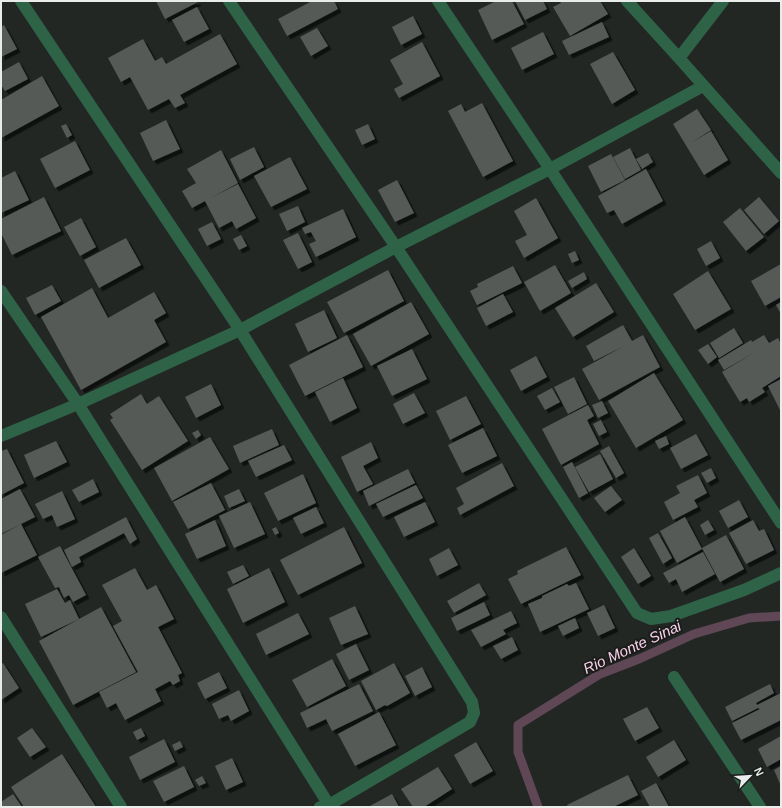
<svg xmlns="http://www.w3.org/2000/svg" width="782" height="808" font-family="Arial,sans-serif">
  <defs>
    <filter id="shadow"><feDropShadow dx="3.5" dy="3.5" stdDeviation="0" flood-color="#0009"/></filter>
  </defs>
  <rect width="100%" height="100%" fill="#232724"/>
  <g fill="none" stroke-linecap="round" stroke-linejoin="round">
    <path stroke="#5f4755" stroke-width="9" d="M538,807L518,752V725L600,674L639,659L694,634L749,618L781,616"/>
  </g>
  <path fill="#555a57" filter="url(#shadow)" d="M156,1H197L198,2L165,19Z
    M312,1H334L338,9L287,36L278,19Z
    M496,1H512L524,24L492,40L478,10Z
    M515,1H543L547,9L525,20Z
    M560,1H600L608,14L570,36L553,7L561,3Z
    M197,7L209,29L184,42L172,20Z
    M413,16L422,34L401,45L392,27Z
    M602,22L609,37L569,55L562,41Z
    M4,25L17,49L1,57V27Z
    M317,28L328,46L311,56L300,37Z
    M543,32L554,54L522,70L511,48Z
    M220,34L237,64L180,95L185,103L175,108L169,99L148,110L130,77L121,82L108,58L143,39L155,61L162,57L166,64Z
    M422,42L440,76L399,98L394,89L403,84L390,60Z
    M613,52L635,90L612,104L590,64Z
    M19,62L28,79L5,91L1,85V72Z
    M42,76L59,106L1,138V100Z
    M482,103L513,161L483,177L448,111L461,104L465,112Z
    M697,109L711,130L691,143L711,131L728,160L704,175L673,124Z
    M166,120L180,149L153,161L140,133Z
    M66,124L72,135L67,138L61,126Z
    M368,124L375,139L362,145L355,130Z
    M75,141L90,170L55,188L40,159Z
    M254,147L264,167L240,180L230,159Z
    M630,148L641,170L625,179L613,157Z
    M221,150L238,183L209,199L238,184L256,218L236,229L232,221L219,228L205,201L192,208L182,191L196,183L187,169Z
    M648,153L653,162L642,169L636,159Z
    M611,154L625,180L601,192L588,166Z
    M290,157L307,189L271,207L254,176Z
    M646,169L663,201L622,224L614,210L607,213L598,196Z
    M15,171L29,200L1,213V178Z
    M397,180L414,213L395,222L378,190Z
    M44,197L61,231L12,255L1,233V219Z
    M759,197L779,221L764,234L744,210Z
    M536,198L558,238L524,258L515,241L527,235L514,211Z
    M298,206L305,222L287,231L279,214Z
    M740,208L764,237L746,251L723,222Z
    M343,209L356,237L316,257L309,244L316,241L311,232L305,234L302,228Z
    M81,218L96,247L80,256L64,227Z
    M212,222L221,239L207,246L198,229Z
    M298,233L312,262L298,269L283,240Z
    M241,235L247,246L239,250L233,239Z
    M126,238L141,265L99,288L84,260Z
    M711,241L720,258L706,266L697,249Z
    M575,251L579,260L572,263L568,254Z
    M781,264V297L765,306L751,281Z
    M555,265L571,293L540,311L524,282Z
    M513,266L522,283L477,305L470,291L478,287L477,284Z
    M388,270L404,301L344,333L327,302Z
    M708,271L731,309L695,330L673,294Z
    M584,272L587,279L572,288L568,281Z
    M596,283L614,312L573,337L555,308Z
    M52,285L61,301L35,315L26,298Z
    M92,288L108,318L154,292L166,313L154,320L166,342L81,390L41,317Z
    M503,294L513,312L486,326L477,308Z
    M411,302L429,334L371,366L353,334Z
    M781,302V314L776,305Z
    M324,310L337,338L308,352L295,324Z
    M623,325L632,341L643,335L660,367L599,400L582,369L624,346L594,361L586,346Z
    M734,328L743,343L719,358L710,343Z
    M347,335L363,367L305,396L289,365Z
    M764,335L769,343L778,338L781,344V376L762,388L765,392L749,402L747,398L740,402L722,372L757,351L724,370L718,360L751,340L752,342Z
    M708,344L717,357L708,364L698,350Z
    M412,349L427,379L392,396L377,366Z
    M536,356L547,377L521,391L510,370Z
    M654,373L683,420L636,448L608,401Z
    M574,377L587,404L568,414L554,387Z
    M343,378L357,408L330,422L315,392Z
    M781,379V412L768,386Z
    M211,384L221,405L196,418L185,397Z
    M552,388L560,402L545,410L537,396Z
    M414,393L425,413L403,424L393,404Z
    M141,394L147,404L159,396L188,441L142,470L110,420L113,418L110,414Z
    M466,396L481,424L450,440L436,411Z
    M602,401L608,413L598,418L592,405Z
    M588,405L594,416L587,420L599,444L561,465L542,429Z
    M601,420L607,432L599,436L593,424Z
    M483,428L497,456L462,473L448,445Z
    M272,429L279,445L240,463L233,446Z
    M198,430L201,435L196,439L192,433Z
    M696,434L708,455L681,469L670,448Z
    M666,436L669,444L659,449L655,441Z
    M210,437L229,469L172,501L154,468Z
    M56,441L67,462L34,478L24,455Z
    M371,442L378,458L363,466L373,484L357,492L341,457Z
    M284,445L292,460L256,477L248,461Z
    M609,446L624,473L616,478L600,451Z
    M7,449L24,483L1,495V451Z
    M600,454L613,479L589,492L575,467Z
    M572,462L588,493L579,498L563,467Z
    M502,463L514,486L460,515L457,508L464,504L456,488Z
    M711,468L716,478L707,483L701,473Z
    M408,469L415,483L369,506L363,491Z
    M303,474L316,503L278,521L264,493Z
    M698,475L707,493L694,500L698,507L673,520L664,502L680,493L676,486Z
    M93,479L99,492L79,502L72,490Z
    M211,483L225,510L188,529L173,502Z
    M416,485L423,498L383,517L376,504Z
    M611,486L622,500L605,512L594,498Z
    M20,489L35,517L1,534V499Z
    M239,489L245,501L229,508L224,496Z
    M62,491L75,519L57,527L52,515L43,519L35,504Z
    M739,500L748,517L728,528L719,511Z
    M250,502L265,534L234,548L219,516Z
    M425,502L435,522L404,537L394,517Z
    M316,507L324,523L301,534L293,518Z
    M126,517L137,539L130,544L124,533L79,557L81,562L72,567L64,550Z
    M685,517L702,549L677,563L660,531Z
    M215,520L226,546L197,559L185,534Z
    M708,520L714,530L705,535L700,525Z
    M753,520L759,531L764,529L774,550L746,564L729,533Z
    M21,524L37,555L1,573V535Z
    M276,527L279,533L275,535L272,529Z
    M344,527L362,563L298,595L280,560Z
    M658,533L672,558L663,564L649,538Z
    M726,535L744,569L720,582L702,548Z
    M60,546L86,595L73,602L69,595L64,598L59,587L55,588L38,557Z
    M566,547L581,575L521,604L508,579L518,574L517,571Z
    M449,548L458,565L437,576L429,559Z
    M634,548L651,576L638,584L621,557Z
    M703,552L715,574L682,592L676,579L669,583L663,573Z
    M243,565L249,576L233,584L227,572Z
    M135,568L147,590L156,585L174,619L158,627L182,673L178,675L180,681L173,685L170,681L155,689L161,701L125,720L116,703L107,708L99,692L138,672L113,626L122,621L102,585Z
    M269,568L285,602L243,623L227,589Z
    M479,583L486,595L454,613L447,601Z
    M576,583L589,609L540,632L528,604L542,598V596L567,584L569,586Z
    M57,589L65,603L70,600L79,619L41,637L25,604Z
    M484,602L490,615L457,631L451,618Z
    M604,605L615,628L598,636L587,613Z
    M355,606L368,634L341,645L329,618Z
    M101,607L136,672L73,705L39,641Z
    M511,611L517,623L503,630L506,634L481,647L471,630Z
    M298,613L309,634L266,655L256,634Z
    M575,618L579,628L563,636L558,626Z
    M512,637L518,650L501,659L493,646Z
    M356,644L369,670L349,680L336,654Z
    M332,659L346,686L307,707L292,680Z
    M3,663L19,688L1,700V664Z
    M394,663L410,693L387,706L385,705L376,710L361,681Z
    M422,667L432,687L415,696L405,676Z
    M219,672L227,688L205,699L197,683Z
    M359,684L373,711L332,731L326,719L307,728L300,713Z
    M770,684L774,693L756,703L757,705L781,693V720L741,740L732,723L760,709L758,708L732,721L725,707Z
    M239,690L249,711L231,721L228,715L219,719L212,704Z
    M647,707L659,728L635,741L623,719Z
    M379,712L396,745L355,766L338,734Z
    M32,728L46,747L30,757L17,738Z
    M141,728L145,736L137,740L133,732Z
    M781,736V759L767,767L758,749Z
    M164,739L175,762L140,780L129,757Z
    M674,740L686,760L658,777L646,757Z
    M180,741L183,747L175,751L172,745Z
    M476,742L493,771L470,784L454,755Z
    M62,754L96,807H24L11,787Z
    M232,758L243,782L226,790L215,766Z
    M184,766L194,787L164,802L153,781Z
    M781,766V786L774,770Z
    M438,767L452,789L424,807H413L401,789Z
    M628,775L638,795L613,807H568L567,805Z
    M202,776L206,783L199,786L195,780Z
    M656,783L669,807H650L641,791Z
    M13,794L22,807H1V802Z
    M392,794L399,807H368Z"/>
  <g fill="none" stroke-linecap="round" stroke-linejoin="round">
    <path stroke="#2e6347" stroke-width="12" d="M21,1L240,330L472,702L474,713L470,722L329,805L320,807
      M229,1L396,247L637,613L651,619L671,616L744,590L781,573
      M438,1L550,169L781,523
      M627,1L679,58L781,173
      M679,58L723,1
      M1,291L78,404L329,805
      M1,436L78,404L240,330L396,247L550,169L703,86
      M1,617L121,807
      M674,677L760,807"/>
  </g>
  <g text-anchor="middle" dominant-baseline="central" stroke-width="4" stroke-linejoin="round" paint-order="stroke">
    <g font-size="15" font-style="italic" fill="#fbd2e7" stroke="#1a1d1b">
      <text transform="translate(632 647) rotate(-25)">Rio Monte Sinai</text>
    </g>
  </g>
  <rect width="782" height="808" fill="none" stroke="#eaeceb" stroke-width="4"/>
  <g transform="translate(750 776) rotate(65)" stroke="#1a1d1b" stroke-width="3" paint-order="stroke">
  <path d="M0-3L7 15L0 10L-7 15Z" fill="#eaeceb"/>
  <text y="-6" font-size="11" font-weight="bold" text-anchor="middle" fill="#eaeceb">N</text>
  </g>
</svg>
